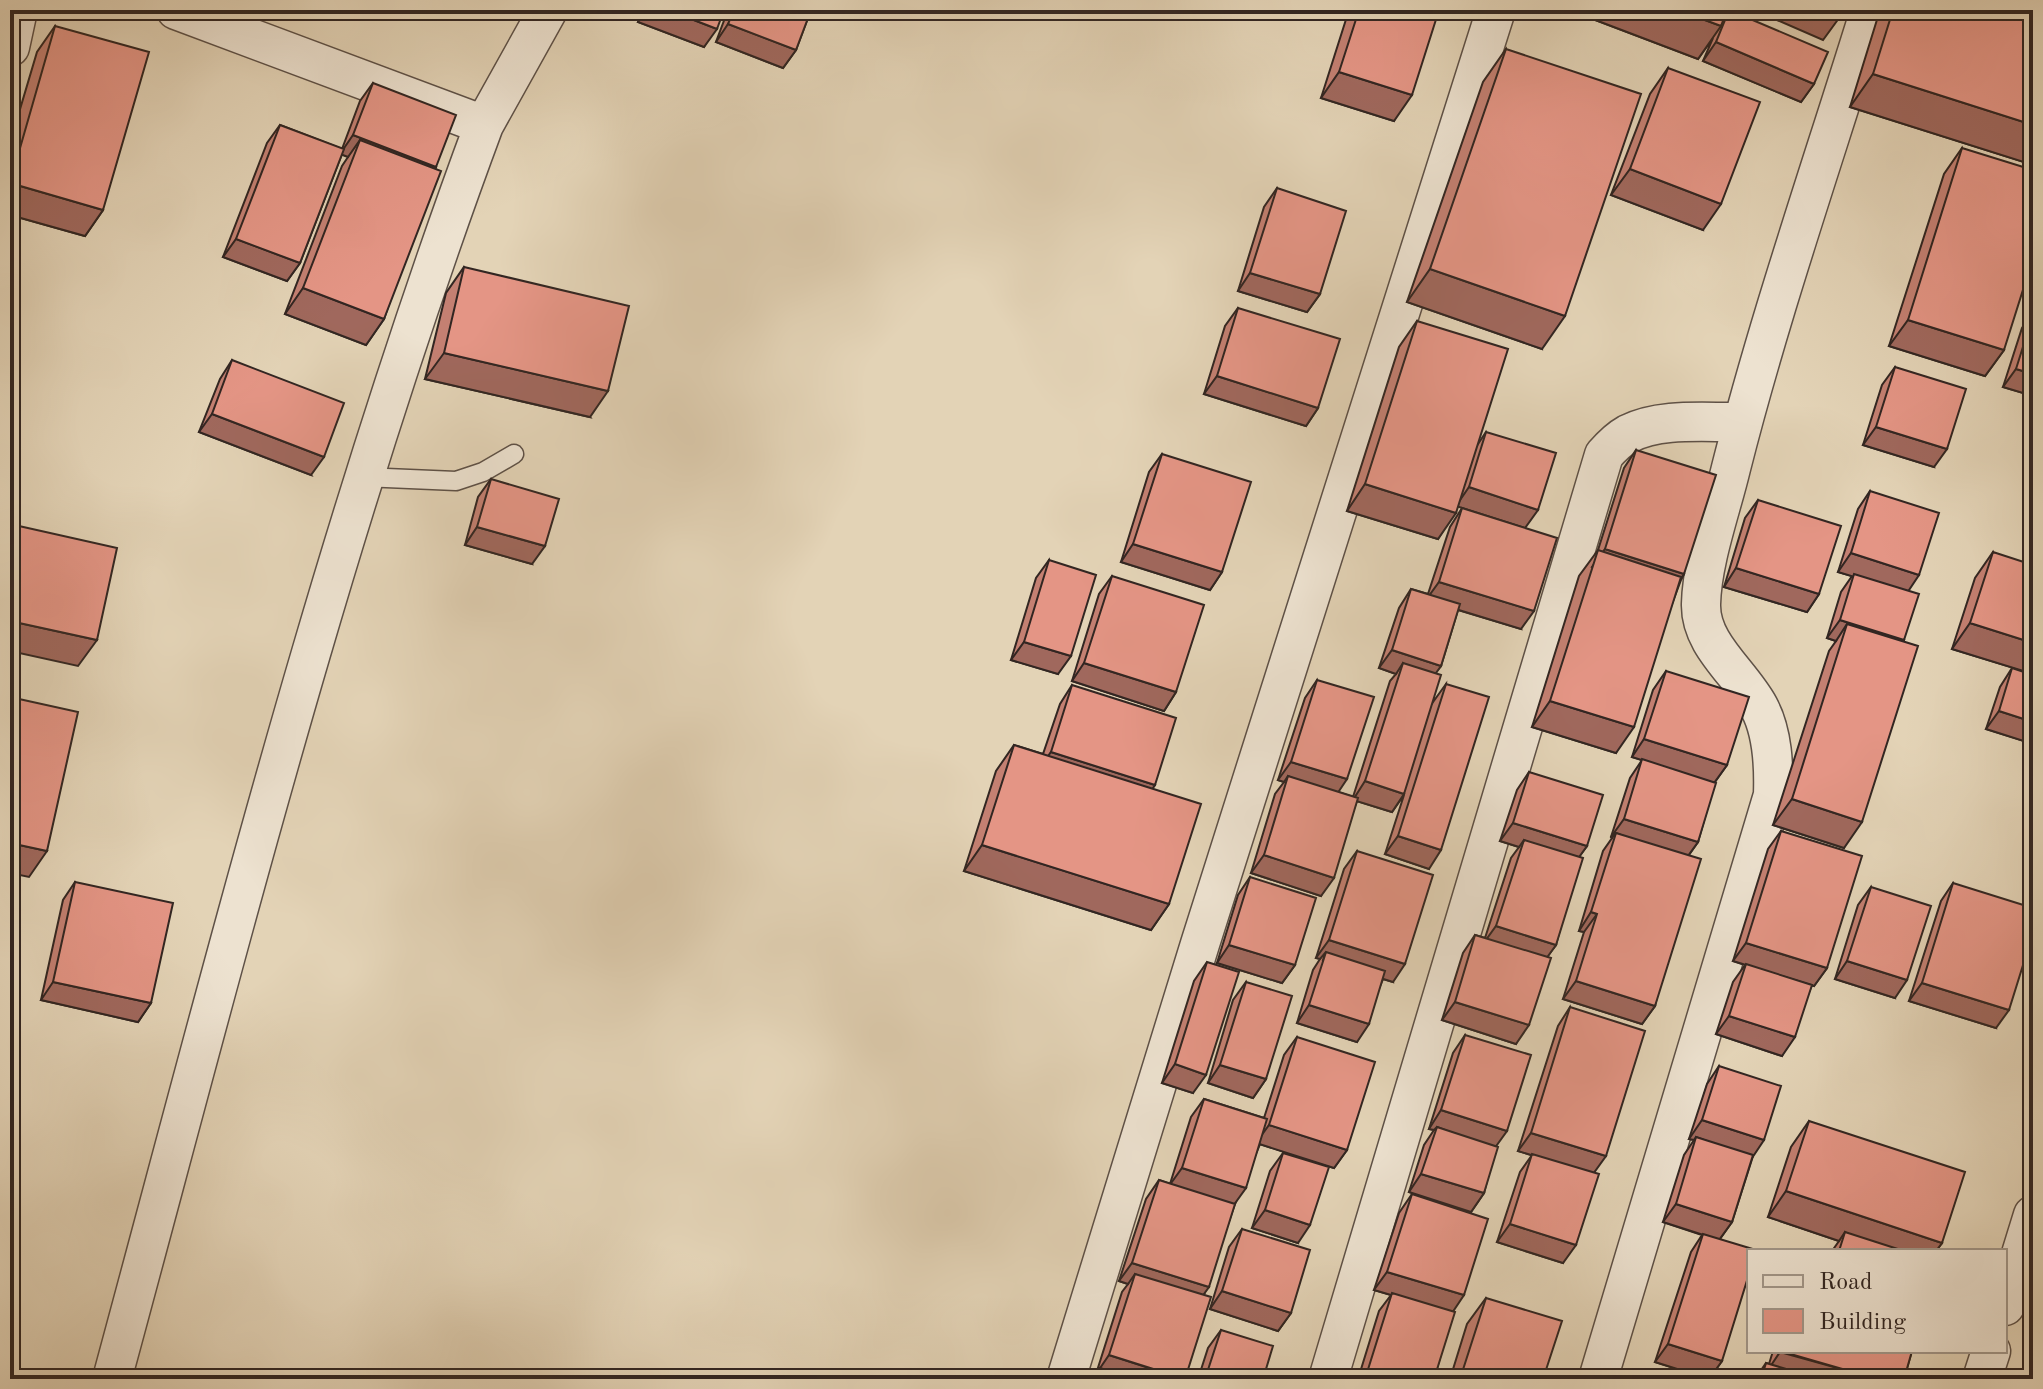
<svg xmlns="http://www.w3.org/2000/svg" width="2043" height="1389" font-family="'Old Standard TT',serif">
  <rect width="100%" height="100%" fill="#e3d3b6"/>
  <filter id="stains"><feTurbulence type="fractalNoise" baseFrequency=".0025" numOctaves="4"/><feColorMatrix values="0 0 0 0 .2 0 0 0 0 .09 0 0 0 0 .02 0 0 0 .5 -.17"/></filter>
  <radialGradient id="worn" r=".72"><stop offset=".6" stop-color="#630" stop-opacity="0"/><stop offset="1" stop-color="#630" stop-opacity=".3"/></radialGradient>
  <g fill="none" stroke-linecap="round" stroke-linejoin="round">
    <defs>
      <path id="service" d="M363,477L456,481L483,472L514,454"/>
      <path id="minor" d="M176,10L484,125L548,10
        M10,47L18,10
        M2005,1306L2033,1215
        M112,1379C226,958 332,534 484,125
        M1066,1379L1200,944L1496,10
        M1328,1379L1604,455C1611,447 1619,439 1628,434C1661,417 1707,423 1743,422
        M1598,1379L1773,795C1774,766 1773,733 1759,707C1740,672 1700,645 1701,604C1702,561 1721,510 1731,468C1770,314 1823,162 1870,10
        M1982,1379L1991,1351"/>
    </defs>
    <use href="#service" stroke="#5e5147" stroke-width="21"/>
    <use href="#minor" stroke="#5e5147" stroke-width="41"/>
    <use href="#service" stroke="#ede2d0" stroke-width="18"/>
    <use href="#minor" stroke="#ede2d0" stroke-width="38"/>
  </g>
  <path fill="#c48072" stroke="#322622" stroke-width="2" d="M643,10H724L704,47L638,22Z
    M728,10H811L796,50L783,68L716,42Z
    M1349,10H1439L1394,121L1321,98Z
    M1569,10H1727L1724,17L1729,10L1814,84L1801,102L1703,61L1713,38L1698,59Z
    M1880,10H2033V165L1850,107Z
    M55,26L103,210L85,236L10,215V143L37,52Z
    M1506,49L1542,349L1407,302L1483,82Z
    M1668,68L1703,230L1611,195L1650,94Z
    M373,83L436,167L384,319L366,345L285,314L342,166L348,157L342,154L300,263L287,281L223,257L267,143L280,125L342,149L360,101Z
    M1962,148L2004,350L1985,376L1889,346L1944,174Z
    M1277,188L1320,294L1307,312L1238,291L1264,207Z
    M2033,262V297L2023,293Z
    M464,267L590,417L425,379L446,293Z
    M1238,308L1318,408L1306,426L1204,394L1225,326Z
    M2033,312V396L2003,387L2022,328Z
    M1417,321L1478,444L1486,432L1525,528L1458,506L1438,539L1347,511L1399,347Z
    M232,360L311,475L199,432L220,379Z
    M1895,367L1934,467L1863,445L1882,385Z
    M1636,450L1684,574L1681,580L1616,753L1532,727L1579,576L1598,550L1624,468Z
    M1162,454L1222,572L1210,590L1121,562L1149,472Z
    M491,479L532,564L465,545L478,497Z
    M1870,491L1908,591L1903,642L1844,848L1773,825L1829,651L1836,641L1827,638L1841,592L1852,576L1838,572L1858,509Z
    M1758,500L1819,594L1807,612L1724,587L1745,518Z
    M1462,508L1521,629L1458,610L1441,666L1435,673L1433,702L1446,684L1429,869L1385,854L1404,795L1392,812L1357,801L1321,896L1251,873L1275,794L1284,782L1278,780L1305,698L1317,680L1338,792L1353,797L1390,681L1396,674L1379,668L1399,608L1411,589L1428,594L1450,527Z
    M1993,552L2033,674L1952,649L1975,578Z
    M1049,560L1058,674L1011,660L1036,578Z
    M1112,576L1176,692L1164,711L1072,681L1099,594Z
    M2012,668L2033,675V744L1986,729L2000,687Z
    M1666,671L1727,765L1715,782L1698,842L1689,855L1655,1006L1642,1024L1563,999L1584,932L1579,931L1603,851L1612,838L1611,837L1630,778L1642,760L1632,757L1653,690Z
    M1072,685L1153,788L1169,904L1151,930L964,871L996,771L1014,745L1043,754L1060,704Z
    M1529,772L1587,846L1579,857L1556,945L1547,957L1516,1044L1442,1020L1463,953L1475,935L1485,938L1511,858L1519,847L1500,841L1517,790Z
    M1781,831L1827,968L1814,986L1812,985L1782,1056L1716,1034L1733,982L1745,965L1733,961L1768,849Z
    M1357,851L1393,982L1383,979L1357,1042L1297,1023L1313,970L1320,959L1316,958L1344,869Z
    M1250,877L1295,965L1282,983L1217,963L1238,895Z
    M75,882L151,1003L138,1022L41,1000L63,900Z
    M1953,883L1996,1028L1909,1001L1941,901Z
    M1871,887L1895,998L1835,979L1858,905Z
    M1207,962L1193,1093L1162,1083L1194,981Z
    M1246,982L1266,1079L1253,1098L1208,1083L1233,1000Z
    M1570,1007L1594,1173L1563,1263L1497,1242L1520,1172L1532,1155L1518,1151L1558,1026Z
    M1465,1035L1496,1146L1484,1193L1471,1212L1409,1192L1424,1145L1434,1130L1429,1129L1453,1053Z
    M1297,1037L1347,1150L1334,1168L1260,1144L1235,1204L1204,1295L1185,1379H1093L1096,1374L1122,1292L1128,1284L1119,1281L1146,1199L1159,1180L1170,1184L1191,1117L1204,1099L1264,1118L1284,1055Z
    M1719,1066L1753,1156L1732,1222L1720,1239L1722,1361L1709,1379L1655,1362L1691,1252L1702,1235L1663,1222L1684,1155L1694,1140L1689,1139L1707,1084Z
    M1809,1121L1942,1243L1936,1251H1832L1839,1241L1768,1217L1791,1147Z
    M1283,1153L1298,1243L1252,1228L1270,1171Z
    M1412,1194L1453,1312L1434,1379H1358L1379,1311L1391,1295L1374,1290L1399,1213Z
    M1242,1229L1291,1313L1278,1331L1210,1309L1229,1247Z
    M1486,1298L1543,1379H1450L1467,1324Z
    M1221,1330L1263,1379H1198L1208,1348Z
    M1773,1351H1912L1904,1379H1755L1766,1363L1769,1364Z"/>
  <path fill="#a0685d" stroke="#322622" stroke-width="2" d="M646,10H668L717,29L704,47L638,22Z
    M1569,10H1678L1721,26L1698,59Z
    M1754,10H1833L1842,14L1823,40Z
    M728,24L796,50L783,68L716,42Z
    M1716,42L1814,84L1801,102L1703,61Z
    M1339,72L1412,95L1394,121L1321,98Z
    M1873,74L2033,125V165L1850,107Z
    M353,135L436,167L423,185L360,140L348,157L340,154Z
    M1630,169L1721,204L1703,230L1611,195Z
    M10,183L103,210L85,236L10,215Z
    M236,239L300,263L287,281L223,257Z
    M1430,269L1565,316L1542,349L1407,302Z
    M1250,273L1320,294L1307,312L1238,291Z
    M2033,279V297L2023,293Z
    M303,288L384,319L366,345L285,314Z
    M1908,320L2004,350L1985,376L1889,346Z
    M444,353L608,391L590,417L425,379Z
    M2016,369L2033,374V396L2003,387Z
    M1217,376L1318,408L1306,426L1204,394Z
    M212,414L324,457L311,475L199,432Z
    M1876,427L1947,449L1934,467L1863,445Z
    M1365,484L1456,513L1438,539L1347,511Z
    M1469,487L1538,510L1525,528L1456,506Z
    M477,527L545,546L532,564L465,545Z
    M1133,544L1222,572L1210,590L1121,562Z
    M1605,549L1684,574L1671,593L1592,567Z
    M1851,553L1919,575L1907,593L1838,572Z
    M1736,568L1819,594L1807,612L1724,587Z
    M1439,582L1534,611L1521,629L1426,600Z
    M1840,620L1904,640L1892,658L1847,624L1836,641L1827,638Z
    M10,621L97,640L78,666L10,651Z
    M1970,623L2033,643V674L1952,649Z
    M1024,642L1071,656L1058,674L1011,660Z
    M1392,650L1441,666L1428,684L1403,663L1396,674L1379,668Z
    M1084,663L1176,692L1164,711L1072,681Z
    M1550,701L1634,727L1616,753L1532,727Z
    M1999,711L2033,722V744L1986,729Z
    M1644,739L1727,765L1714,783L1632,757Z
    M1051,752L1155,785L1143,803L1038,770Z
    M1291,762L1347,779L1335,797L1288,776L1284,782L1278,780Z
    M1365,781L1404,794L1392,812L1353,800Z
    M1792,799L1862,822L1844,848L1773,825Z
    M1624,819L1698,842L1685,860L1616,833L1612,838L1611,837Z
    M1513,823L1587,846L1574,864L1524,840L1519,847L1500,841Z
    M1398,836L1441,850L1429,869L1385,854Z
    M10,843L47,851L29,877L10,873Z
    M982,845L1169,904L1151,930L964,871Z
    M1264,855L1334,878L1321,896L1251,873Z
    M1591,912L1597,914L1584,932L1579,931Z
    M1496,926L1556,945L1543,963L1483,944Z
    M1329,940L1405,964L1393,982L1323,960L1326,952L1320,959L1316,958Z
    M1746,943L1827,968L1814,986L1733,961Z
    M1229,945L1295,965L1282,983L1217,963Z
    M1847,961L1907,980L1895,998L1835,979Z
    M1576,981L1655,1006L1642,1024L1563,999Z
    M53,982L151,1003L138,1022L41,1000Z
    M1922,983L2009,1010L1996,1028L1909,1001Z
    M1455,1002L1529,1025L1516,1044L1442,1020Z
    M1309,1005L1369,1024L1357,1042L1297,1023Z
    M1729,1016L1795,1037L1782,1056L1716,1034Z
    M1175,1064L1206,1075L1193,1093L1162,1083Z
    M1220,1065L1266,1079L1253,1098L1208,1083Z
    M1441,1110L1507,1131L1494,1149L1437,1127L1434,1130L1429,1129Z
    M1702,1120L1764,1140L1752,1158L1696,1137L1694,1140L1689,1139Z
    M1269,1125L1347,1150L1334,1168L1256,1143Z
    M1531,1133L1606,1156L1593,1174L1518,1151Z
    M1182,1168L1246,1188L1233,1206L1169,1186Z
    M1421,1174L1484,1193L1471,1212L1409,1192Z
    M1786,1191L1942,1243L1936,1251H1869L1845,1232L1839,1241L1768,1217Z
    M1676,1204L1732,1222L1719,1240L1663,1222Z
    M1265,1210L1310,1225L1298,1243L1252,1228Z
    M1510,1224L1576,1245L1563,1263L1497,1242Z
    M1132,1263L1209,1287L1196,1305L1135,1274L1128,1284L1119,1281Z
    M1387,1272L1464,1295L1452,1313L1374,1290Z
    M1222,1291L1291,1313L1278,1331L1210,1309Z
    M1668,1344L1722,1361L1709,1379L1655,1362Z
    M1780,1352L1877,1379H1800L1768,1370Z
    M1109,1355L1183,1379H1113L1100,1368L1096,1374Z"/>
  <path fill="#e49585" stroke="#322622" stroke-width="2" d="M668,10H724L717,29Z
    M734,10H811L796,50L728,24Z
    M1359,10H1439L1412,95L1339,72Z
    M1678,10H1727L1721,26Z
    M1729,10L1828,52L1814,84L1716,42Z
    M1893,10H2033V125L1873,74Z
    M55,26L149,52L103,210L10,183Z
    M1506,49L1641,94L1565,316L1430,269Z
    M1668,68L1760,102L1721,204L1630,169Z
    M373,83L456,115L436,167L353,135Z
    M280,125L344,149L300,263L236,239Z
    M360,140L441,171L384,319L303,288Z
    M1962,148L2033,170V258L2004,350L1908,320Z
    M1277,188L1346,211L1320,294L1250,273Z
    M464,267L629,306L608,391L444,353Z
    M1238,308L1340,339L1318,408L1217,376Z
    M2033,315V374L2016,369Z
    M1417,321L1508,349L1456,513L1365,484Z
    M232,360L344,403L324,457L212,414Z
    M1895,367L1966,389L1947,449L1876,427Z
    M1486,432L1556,453L1538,510L1469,487Z
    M1636,450L1716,475L1684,574L1605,549Z
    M1162,454L1251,482L1222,572L1133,544Z
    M491,479L559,499L545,546L477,527Z
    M1870,491L1939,513L1919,575L1851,553Z
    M1758,500L1841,526L1819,594L1736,568Z
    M1462,508L1557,538L1534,611L1439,582Z
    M10,524L117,548L97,640L10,621Z
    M1598,550L1681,577L1634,727L1550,701Z
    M1993,552L2033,565V643L1970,623Z
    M1049,560L1096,575L1071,656L1024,642Z
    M1854,574L1919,594L1904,640L1840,620Z
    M1112,576L1204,605L1176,692L1084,663Z
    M1411,589L1460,604L1441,666L1392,650Z
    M1847,624L1918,646L1862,822L1792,799Z
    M1403,663L1441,675L1404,794L1365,781Z
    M2012,668L2033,675V722L1999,711Z
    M1666,671L1749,697L1727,765L1644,739Z
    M1317,680L1374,697L1347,779L1291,762Z
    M1446,684L1489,697L1441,850L1398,836Z
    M1072,685L1176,718L1155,785L1051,752Z
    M10,697L78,712L47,851L10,843Z
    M1014,745L1201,804L1169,904L982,845Z
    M1642,759L1716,783L1698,842L1624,819Z
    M1529,772L1603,795L1587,846L1513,823Z
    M1288,776L1358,798L1334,878L1264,855Z
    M1781,831L1862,856L1827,968L1746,943Z
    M1616,833L1701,859L1655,1006L1576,981L1597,914L1591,912Z
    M1524,840L1583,858L1556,945L1496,926Z
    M1357,851L1433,875L1405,964L1329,940Z
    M1250,877L1316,898L1295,965L1229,945Z
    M75,882L173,903L151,1003L53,982Z
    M1953,883L2033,908V933L2009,1010L1922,983Z
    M1871,887L1931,906L1907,980L1847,961Z
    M1475,935L1551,958L1529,1025L1455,1002Z
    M1326,952L1385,971L1369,1024L1309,1005Z
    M1207,962L1239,972L1206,1075L1175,1064Z
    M1746,964L1812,985L1795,1037L1729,1016Z
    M1246,982L1292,996L1266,1079L1220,1065Z
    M1570,1007L1645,1031L1606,1156L1531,1133Z
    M1465,1035L1531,1055L1507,1131L1441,1110Z
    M1297,1037L1375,1062L1347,1150L1269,1125Z
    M1719,1066L1781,1086L1764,1140L1702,1120Z
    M1204,1099L1267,1119L1246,1188L1182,1168Z
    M1809,1121L1965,1172L1942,1243L1786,1191Z
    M1437,1127L1498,1147L1484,1193L1421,1174Z
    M1696,1137L1753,1155L1732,1222L1676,1204Z
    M1283,1153L1329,1167L1310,1225L1265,1210Z
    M1532,1154L1599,1174L1576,1245L1510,1224Z
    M1159,1180L1235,1204L1209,1287L1132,1263Z
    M1412,1194L1488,1219L1464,1295L1387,1272Z
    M1242,1229L1310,1250L1291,1313L1222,1291Z
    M1845,1232L1904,1251H1839Z
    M1703,1234L1756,1250L1749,1251V1274L1722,1361L1668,1344Z
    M1135,1274L1211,1297L1185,1379L1109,1355Z
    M1392,1293L1455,1312L1434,1379H1365Z
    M1486,1298L1562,1321L1543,1379H1460Z
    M1221,1330L1273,1346L1263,1379H1205Z
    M1780,1351H1912L1904,1379H1877Z
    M1766,1363L1820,1379H1761Z
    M1100,1368L1135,1379H1097Z"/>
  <rect width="2043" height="1389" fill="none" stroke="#e3d3b6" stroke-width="40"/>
  <rect x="12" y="12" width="2019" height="1365" fill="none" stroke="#322622" stroke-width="4"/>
  <rect x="20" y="20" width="2003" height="1349" fill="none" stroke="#322622" stroke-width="2"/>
  <rect x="1747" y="1249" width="260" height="104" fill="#ede2d0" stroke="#a2978a" stroke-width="2"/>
  <rect x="1763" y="1275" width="40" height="12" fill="#ede2d0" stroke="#a2978a" stroke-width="2"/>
  <text x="1819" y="1289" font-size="24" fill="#322622">Road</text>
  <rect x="1763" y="1309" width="40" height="24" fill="#e49585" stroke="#a2978a" stroke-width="2"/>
  <text x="1819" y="1329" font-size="24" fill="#322622">Building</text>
  <rect width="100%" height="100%" filter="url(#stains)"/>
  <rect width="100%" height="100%" fill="url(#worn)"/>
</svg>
